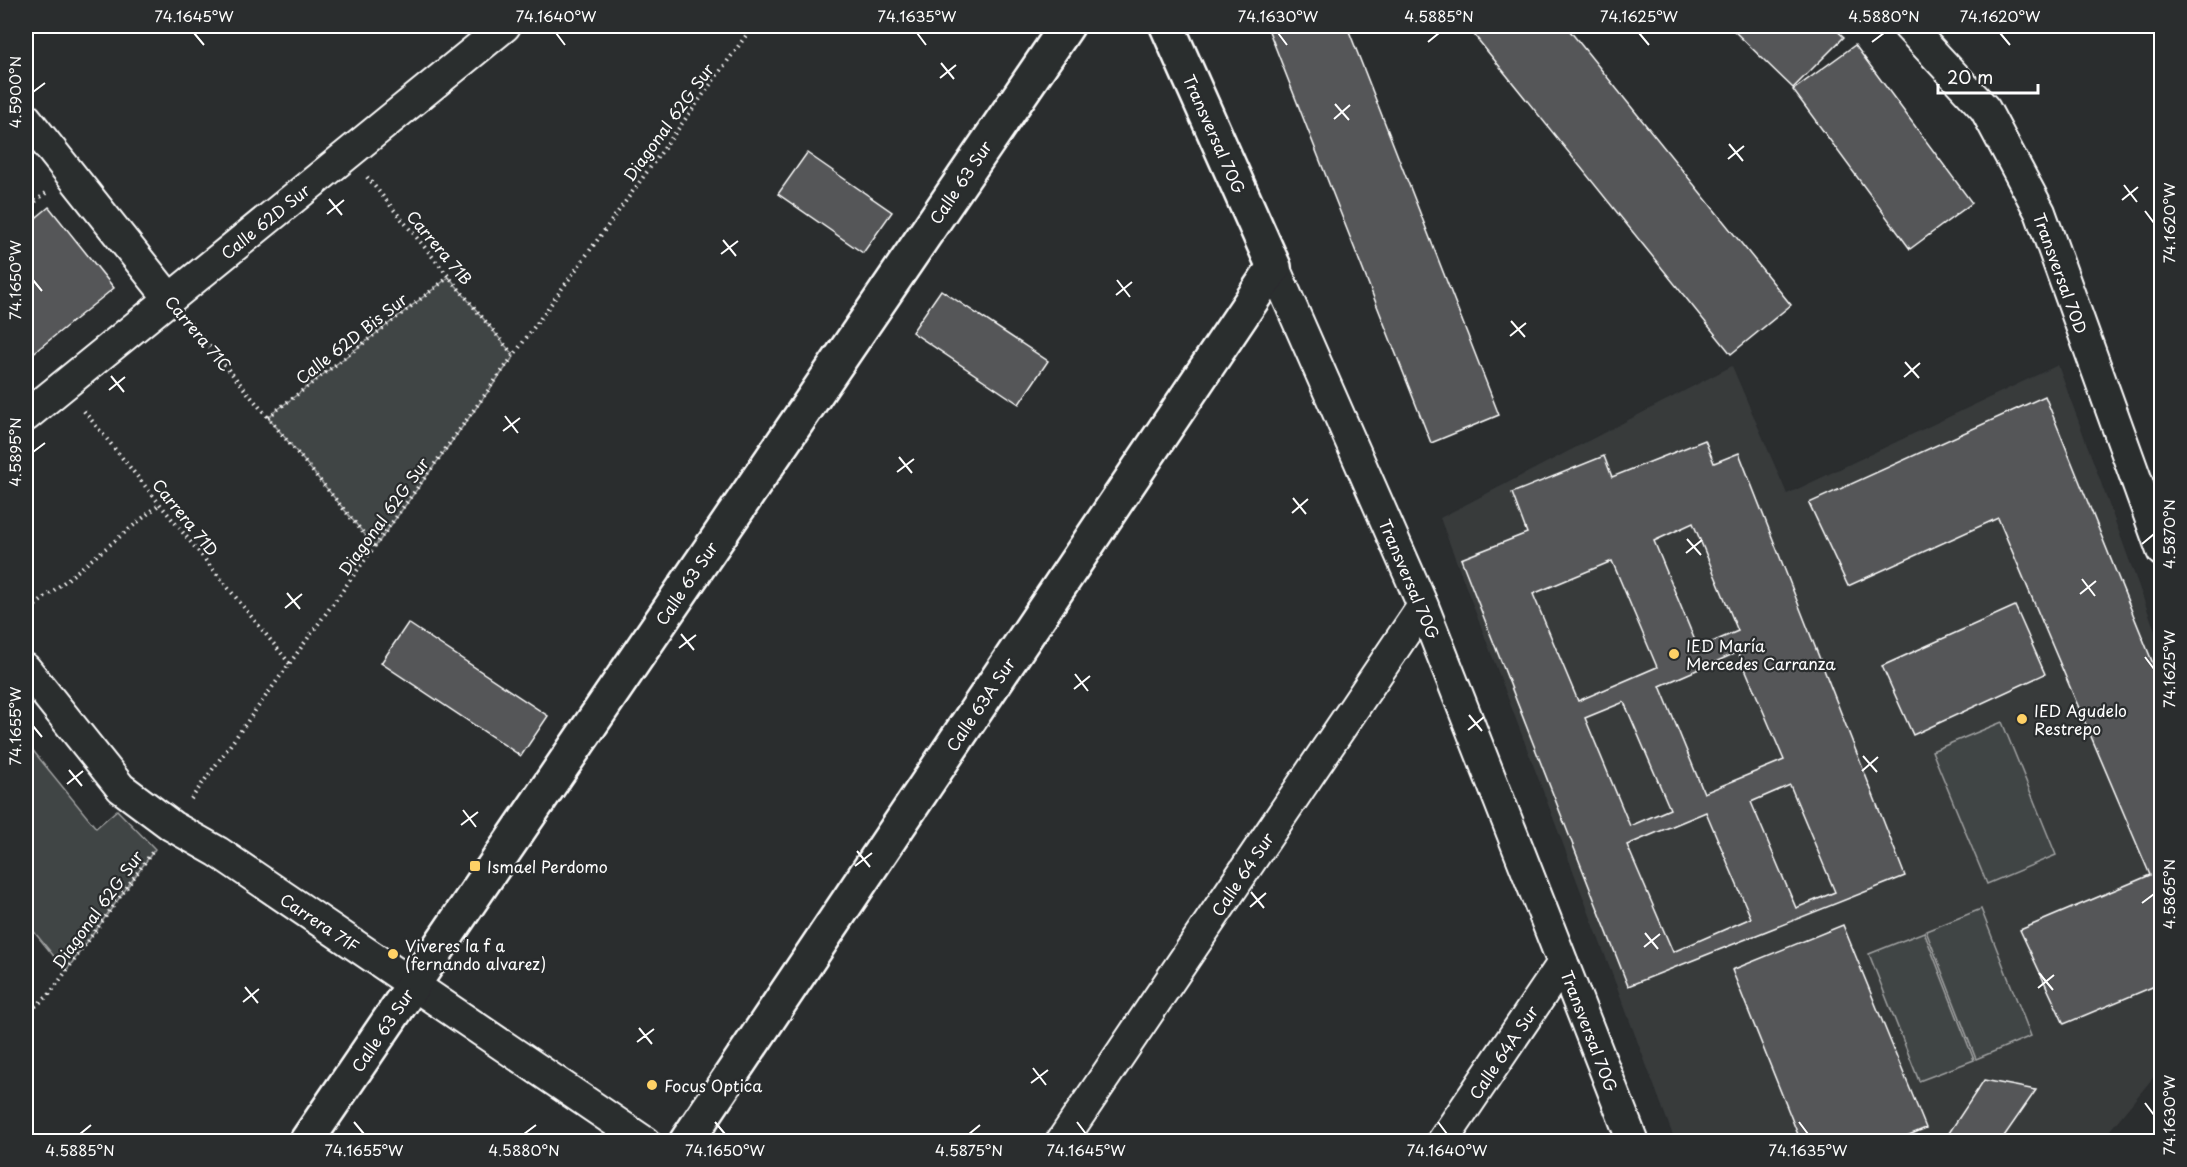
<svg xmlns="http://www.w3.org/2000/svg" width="2187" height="1167" font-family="'Playpen Sans',sans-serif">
  <rect width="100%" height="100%" fill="#2a2d2e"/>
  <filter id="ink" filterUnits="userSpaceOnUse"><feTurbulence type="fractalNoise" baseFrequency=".0167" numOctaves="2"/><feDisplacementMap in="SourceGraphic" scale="12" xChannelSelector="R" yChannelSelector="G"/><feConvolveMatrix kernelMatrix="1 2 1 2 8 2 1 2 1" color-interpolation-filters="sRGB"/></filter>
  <g filter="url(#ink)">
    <path fill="#373a3b" d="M2058,365L2161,647V1068L2101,1141H1675L1440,518L1732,366L1787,494Z"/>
    <path fill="#414445" stroke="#a0a2a2" stroke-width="1.5" d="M449,277L514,356L375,547L268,417Z
      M2002,722L2056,855L1987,884L1932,751Z
      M26,742L96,828L117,810L155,849L66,971L26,922Z
      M1981,909L2031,1036L1976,1059L1926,931Z
      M1924,932L1974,1060L1919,1081L1869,954Z"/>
    <path fill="#555758" stroke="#fff" stroke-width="1.5" fill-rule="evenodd" d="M1267,26H1347L1499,415L1431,443Z
      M1467,26H1566L1791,305L1731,354Z
      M1729,26H1832L1844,37L1793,88Z
      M1855,45L1972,203L1910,249L1793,90Z
      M807,153L892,212L863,253L778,194Z
      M49,207L114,288L26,359V226Z
      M941,290L1048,361L1019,404L912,332Z
      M2045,396L2162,686V983L2064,1024L2020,930L2150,875L1998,518L1848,586L1809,503Z
      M1705,440L1714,463L1739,453L1905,876L1628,986L1461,559L1527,533L1512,493L1604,456L1612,477ZM1693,523L1738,631L1698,648L1654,541ZM1612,561L1657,667L1578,701L1533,594ZM1738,652L1784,760L1704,793L1660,686ZM1624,702L1670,809L1630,826L1585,718ZM1790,785L1835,892L1796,908L1751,802ZM1706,812L1751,918L1673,952L1627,845Z
      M2015,606L2045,674L1913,735L1882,666Z
      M408,623L548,716L521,756L381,663Z
      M1843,925L1926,1128L1892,1142H1801L1732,970Z
      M1984,1080L2036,1090L2000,1142H1943Z"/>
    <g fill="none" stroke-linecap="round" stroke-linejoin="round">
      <defs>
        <path id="minor" d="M1908,26L1985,109L2040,212L2162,551
          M26,118L169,298
          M1274,267L1423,606L1633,1142
          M26,416L505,26
          M26,669L121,788L172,826L218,852L645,1142
          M1061,1142L1423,606
          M1442,1142L1563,963"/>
        <path id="tertiary" d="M306,1142L1067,26
          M686,1142L1274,267L1167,26"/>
      </defs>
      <use href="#minor" stroke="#fff" stroke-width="34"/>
      <use href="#tertiary" stroke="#fff" stroke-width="38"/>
      <path stroke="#fff" stroke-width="4" stroke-dasharray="1.5 4.5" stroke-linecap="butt" d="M367,177L514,356
        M26,209L46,193
        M190,323L375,547
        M84,411L290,664
        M268,417L449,277
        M26,613L160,504
        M191,799L753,26
        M26,1014L49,995L153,851"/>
      <use href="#minor" stroke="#2a2d2e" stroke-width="30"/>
      <use href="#tertiary" stroke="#2a2d2e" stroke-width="33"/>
    </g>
  </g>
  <path fill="none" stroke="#fff" stroke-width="2" d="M194,33L204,45M556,33L565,45M917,33L926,45M1278,33L1287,45M1639,33L1649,45M2000,33L2010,45M1428,42L1439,33M1872,42L1884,33M941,63L954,79M940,78L956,65M33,92L45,83M1335,104L1349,120M1334,119L1350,105M1729,144L1743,161M1728,159L1744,146M2124,185L2137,202M329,199L342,215M2122,200L2138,187M2145,211L2154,223M327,214L344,200M723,240L736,256M721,254L738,241M33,280L42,291M1117,280L1130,297M1116,295L1132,282M1511,321L1525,337M1510,336L1526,323M1905,362L1919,378M111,376L124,392M1904,377L1920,363M109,390L125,377M505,416L518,433M503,431L520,418M33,452L45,443M899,457L912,473M897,472L914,459M1293,498L1306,514M1292,513L1308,499M1687,539L1701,555M2142,544L2154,534M1686,553L1702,540M2082,579L2095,596M287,593L300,609M2080,594L2096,581M285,608L302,594M681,634L694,650M679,648L696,635M2145,657L2154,669M1075,674L1088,691M1074,689L1090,676M1469,715L1482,731M33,726L42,737M1468,730L1484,717M1863,756L1877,772M69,770L82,786M1862,771L1878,757M67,784L83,771M463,810L476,827M461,825L478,812M857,851L870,867M855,866L872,853M1251,892L1264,908M2142,903L2154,894M1250,907L1266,893M1645,933L1658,949M1644,947L1660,934M2039,973L2053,990M245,987L258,1003M2038,988L2054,975M243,1002L259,989M639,1028L652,1044M637,1042L654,1029M1033,1068L1046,1085M1031,1083L1048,1070M2145,1103L2154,1115M354,1122L364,1134M715,1122L725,1134M1077,1122L1086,1134M1438,1122L1447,1134M1799,1122L1808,1134M80,1134L91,1125M524,1134L536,1125M969,1134L980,1125"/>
  <g fill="#ffd166" stroke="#2a2d2e" stroke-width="2">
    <circle cx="1674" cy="654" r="6"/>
    <circle cx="2022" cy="719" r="6"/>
    <rect x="469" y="860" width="12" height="12" rx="3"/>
    <circle cx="393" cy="954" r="6"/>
    <circle cx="652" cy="1085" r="6"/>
  </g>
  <g text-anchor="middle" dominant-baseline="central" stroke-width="4.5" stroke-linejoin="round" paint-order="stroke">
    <g font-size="16" fill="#fff" stroke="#2a2d2e">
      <text transform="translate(668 122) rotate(-54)">Diagonal 62G Sur</text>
      <text transform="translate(1215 134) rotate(66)">Transversal 70G</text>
      <text transform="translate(960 182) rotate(-56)">Calle 63 Sur</text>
      <text transform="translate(265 221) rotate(-39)">Calle 62D Sur</text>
      <text transform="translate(440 247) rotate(50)">Carrera 71B</text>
      <text transform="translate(2061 273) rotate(70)">Transversal 70D</text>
      <text transform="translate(199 333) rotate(50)">Carrera 71C</text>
      <text transform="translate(351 338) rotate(-38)">Calle 62D Bis Sur</text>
      <text transform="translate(383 516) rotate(-54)">Diagonal 62G Sur</text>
      <text transform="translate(186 517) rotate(51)">Carrera 71D</text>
      <text transform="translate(1410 579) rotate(67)">Transversal 70G</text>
      <text transform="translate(686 583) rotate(-56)">Calle 63 Sur</text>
      <text transform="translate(980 704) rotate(-56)">Calle 63A Sur</text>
      <text transform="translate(1242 874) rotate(-56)">Calle 64 Sur</text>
      <text transform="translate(97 909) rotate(-54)">Diagonal 62G Sur</text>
      <text transform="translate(320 922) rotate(34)">Carrera 71F</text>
      <text transform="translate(382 1030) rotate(-56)">Calle 63 Sur</text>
      <text transform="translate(1590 1031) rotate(69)">Transversal 70G</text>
      <text transform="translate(1503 1052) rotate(-56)">Calle 64A Sur</text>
    </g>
    <g font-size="16" fill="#fff" stroke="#2a2d2e" text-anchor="start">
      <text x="1686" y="645">IED María<tspan x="1686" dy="18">Mercedes Carranza</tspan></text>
      <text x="2034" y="710">IED Agudelo<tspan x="2034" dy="18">Restrepo</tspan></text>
      <text x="487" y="866">Ismael Perdomo</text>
      <text x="405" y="945">Viveres la f a<tspan x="405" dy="18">(fernando alvarez)</tspan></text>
      <text x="664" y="1085">Focus Optica</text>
    </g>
  </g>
  <rect width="2187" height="1167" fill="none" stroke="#2a2d2e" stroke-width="66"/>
  <path d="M1938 84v9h100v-9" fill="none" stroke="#ffffff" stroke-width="3"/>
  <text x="1947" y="84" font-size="18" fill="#ffffff" stroke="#2a2d2e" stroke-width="4.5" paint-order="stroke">20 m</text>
  <rect x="33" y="33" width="2121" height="1101" fill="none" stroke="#fff" stroke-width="2"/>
  <g font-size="15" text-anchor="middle" fill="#fff">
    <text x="194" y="22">74.1645°W</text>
    <text x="556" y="22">74.1640°W</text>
    <text x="917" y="22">74.1635°W</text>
    <text x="1278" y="22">74.1630°W</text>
    <text x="1439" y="22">4.5885°N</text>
    <text x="1639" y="22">74.1625°W</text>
    <text x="1884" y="22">4.5880°N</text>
    <text x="2000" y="22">74.1620°W</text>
    <text transform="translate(16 92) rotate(-90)" y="5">4.5900°N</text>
    <text transform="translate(2170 223) rotate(-90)" y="5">74.1620°W</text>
    <text transform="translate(16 280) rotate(-90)" y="5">74.1650°W</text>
    <text transform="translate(16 452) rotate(-90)" y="5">4.5895°N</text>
    <text transform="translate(2170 534) rotate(-90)" y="5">4.5870°N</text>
    <text transform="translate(2170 669) rotate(-90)" y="5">74.1625°W</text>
    <text transform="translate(16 726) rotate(-90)" y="5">74.1655°W</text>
    <text transform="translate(2170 894) rotate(-90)" y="5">4.5865°N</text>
    <text transform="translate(2170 1115) rotate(-90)" y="5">74.1630°W</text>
    <text x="80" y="1156">4.5885°N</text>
    <text x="364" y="1156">74.1655°W</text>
    <text x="524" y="1156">4.5880°N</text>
    <text x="725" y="1156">74.1650°W</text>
    <text x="969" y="1156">4.5875°N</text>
    <text x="1086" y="1156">74.1645°W</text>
    <text x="1447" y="1156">74.1640°W</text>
    <text x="1808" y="1156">74.1635°W</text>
  </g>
</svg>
